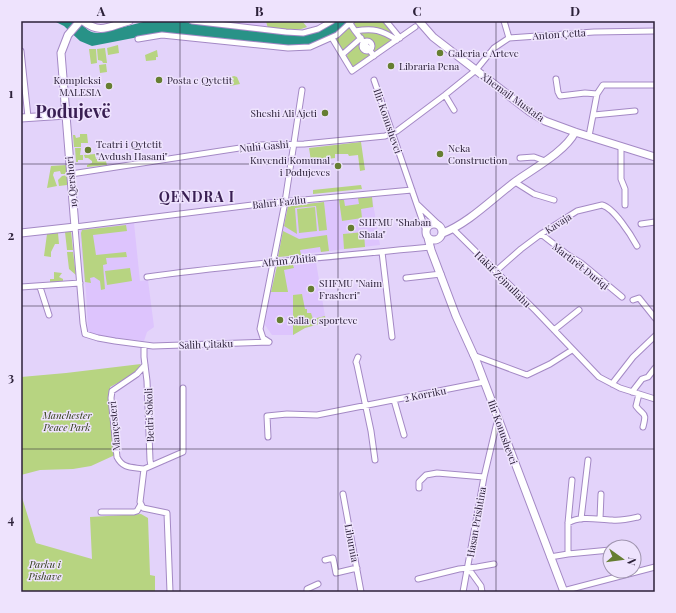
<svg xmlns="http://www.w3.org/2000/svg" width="676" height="613" font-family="'Playfair Display',serif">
  <rect width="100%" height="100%" fill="#e3d3fa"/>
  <path fill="#ddc4fd" d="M204,21H266L268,29Z
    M372,197L380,245L278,257L288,206Z
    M134,223L140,281L148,280L154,327L147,332L144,341L119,338H98L88,331L86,292L79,229Z
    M316,262L326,322L305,328L293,335H272L265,325L270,294L277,266Z"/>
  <path fill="#b7d481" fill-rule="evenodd" d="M266,21H302L307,27C295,32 281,31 268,29Z
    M352,21H386L400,38L352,71L346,60L349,49L342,53L332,38ZM366,42H369L372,45L370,50L367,51C364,51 362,48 362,45Z
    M118,45L119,53L108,55L107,48Z
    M105,48L107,63H103L102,61L98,60L97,49Z
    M89,49H96L97,63L91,64Z
    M157,50L158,57H156V60L146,61L145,55Z
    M106,64L107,72L100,73L99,65Z
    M234,76L237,77L240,84L230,86L231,77Z
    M80,134H87L88,143H81V147H74L73,135H75L76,138L80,137Z
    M361,142L365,170L360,171L358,155L349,156L348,154H335V158L311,161L309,148Z
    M75,148H81L80,155H83V160H78V162H76Z
    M95,154L96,159L105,158L107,165L87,167V165L92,163V161L88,158H85L84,155Z
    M66,165V174H61L60,171L54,172L53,175L57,186L47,188L51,166Z
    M67,175V185L59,186L58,180L62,176Z
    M361,185L362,189L313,194V190Z
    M372,197L373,207L361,209L362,218L342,221L339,200H344L345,206L359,204L358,198Z
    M324,202L327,230L319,231L316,206L295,208L297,234L284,226L288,206Z
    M315,207L317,231L299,233L297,209Z
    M126,225L127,231L93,235L96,255L126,252L127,257L106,258L107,264L103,265L105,289L101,290L100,281L94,277L90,278L91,283L85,282L81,233L82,230Z
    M71,231L73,250H67L65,232Z
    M283,231L299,239L327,235L329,251L321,252L320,247L300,250L301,255L278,257Z
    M364,232L365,247L344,249L343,234Z
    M58,233L59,244H55L51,252V257L44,256L47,234Z
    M67,252H73L76,275L69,269Z
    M293,265L294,268L284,270L288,292H271L277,266Z
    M130,268L132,281L107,285L105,271Z
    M54,272L62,273L59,277L63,279V282H50V279H54Z
    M302,294L305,309H307V313H311L313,319L325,316L326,322L305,328L293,335V295Z
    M141,364L133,375L110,387L115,455L91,466L73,469L40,470L21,475V377L66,373Z
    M21,494L36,543L92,559L90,517L141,514L148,518L150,575L155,576V592H21Z"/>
  <path fill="#289287" d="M54,21C61,21 72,19 77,22C88,27 86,33 100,33L143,22L175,21L304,35L334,21H349L338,32L307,46L296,47L159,33L92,46L80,41L64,26Z"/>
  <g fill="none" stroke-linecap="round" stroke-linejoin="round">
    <defs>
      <path id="street" d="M192,21L286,32L303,33L318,29L332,21
        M386,21L400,38
        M504,21L509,38
        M349,22L355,31C374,28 381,30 397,40
        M355,31L374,56
        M332,38L352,71L415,27
        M138,39L162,35L288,48L310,47L337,35L352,21
        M362 46a5 5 0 1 1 10 0a5 5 0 1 1-10 0Z
        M21,51L28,117
        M343,54L361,38
        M556,79L558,92L560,96L585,93L597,94
        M374,80L426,231
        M445,95L454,110
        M594,115L635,111
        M589,136L597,94L603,85H655
        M621,146V179L625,189V205
        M520,158L534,157L545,161
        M71,174L259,145L304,144L385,136L397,131L445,95L476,70L494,48L509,38L594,32L655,31
        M515,182L534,194L554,200
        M417,204L439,225
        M641,224L655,222
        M453,228L455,231L536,311L599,377L620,388L655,399
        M541,234L568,255L581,263L622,297
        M382,252L392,337
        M496,271L521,249L541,234L577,211L602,205C614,208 631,235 637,246
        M147,277C242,264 336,256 431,247
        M406,278L441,274
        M21,287L80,283
        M40,287L49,315
        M633,300L639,298L655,318
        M554,330L579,310
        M269,342L153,346L115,341L98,338L85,334L83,323L75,227L260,204L412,190
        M269,342L263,338L260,329L285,202L302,90
        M144,345V357L147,381L150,460L151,466
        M473,355L527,375L550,364L572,350
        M358,357L356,362L357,365L371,431L375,460
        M612,384L633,357L655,336
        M632,392L642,379L648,377L655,368
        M639,394L636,406C644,417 647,411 643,427
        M394,400L404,435
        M268,437L267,416L287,414L317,415L484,382
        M144,469L140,502L143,508L167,513L170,592
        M144,469C132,467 123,469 117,457L111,398L112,391L137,374L145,365
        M144,469L183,452V388
        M419,488V482L426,475L437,473L484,477
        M343,494L361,592
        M101,512H134L137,511L141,504
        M581,519L588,460
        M600,519L601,494
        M568,523C581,515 599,520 612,520C621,521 629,519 638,517
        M568,554V523L572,480
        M550,557L568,554L610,550
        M325,560L333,558L336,573L357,568
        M468,568L481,586L482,592
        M418,579L459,569L477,567L494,564
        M563,591L655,567
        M307,592V589L318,584
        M463,592L484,477L498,418"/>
      <path id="secondary" d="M83,21C101,35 109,26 129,21
        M419,21L433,37L530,112L545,121L575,132L655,157
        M21,118L66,115
        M426 232a8 8 0 1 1 16 0a8 8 0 1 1-16 0Z
        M21,233L75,227L61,53L68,35L80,21
        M443,233C469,223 493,198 516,181C533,169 566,151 575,132
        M428,238L431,250L456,316L476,360L564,592"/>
    </defs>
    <use href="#street" stroke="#a489c5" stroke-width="7"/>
    <use href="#secondary" stroke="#a489c5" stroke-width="9"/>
    <use href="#street" stroke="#fff" stroke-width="5"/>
    <use href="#secondary" stroke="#fff" stroke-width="7"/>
  </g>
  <path fill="none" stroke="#2c2139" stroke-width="1" stroke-opacity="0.55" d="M180,21V592M338,21V592M496,21V592M21,164H655M21,306H655M21,449H655"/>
  <g fill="#667e31" stroke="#eee3fd" stroke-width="1.5">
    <circle cx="440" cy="53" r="4"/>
    <circle cx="391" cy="66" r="4"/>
    <circle cx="159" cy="80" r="4"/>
    <circle cx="109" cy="86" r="4"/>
    <circle cx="325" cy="113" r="4"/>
    <circle cx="88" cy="150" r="4"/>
    <circle cx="440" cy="154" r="4"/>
    <circle cx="338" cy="166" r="4"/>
    <circle cx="351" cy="228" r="4"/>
    <circle cx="311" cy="289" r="4"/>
    <circle cx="280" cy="320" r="4"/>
  </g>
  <g text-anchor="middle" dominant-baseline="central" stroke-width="3" stroke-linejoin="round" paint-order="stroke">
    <g font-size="10" fill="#2c2139" stroke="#eee3fd">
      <text transform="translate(559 34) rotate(-4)">Anton Çetta</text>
      <text transform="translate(513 97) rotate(36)">Xhemajl Mustafa</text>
      <text transform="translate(388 121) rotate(71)">Ilir Konushevci</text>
      <text transform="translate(264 146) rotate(-5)">Nuhi Gashi</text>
      <text transform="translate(71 182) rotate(-95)">19 Qershori</text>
      <text transform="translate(279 202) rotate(-6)">Bahri Fazliu</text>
      <text transform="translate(558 223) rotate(-33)">Kavaja</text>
      <text transform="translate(289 260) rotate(-6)">Afrim Zhitia</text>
      <text transform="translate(581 266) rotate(38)">Martirët Duriqi</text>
      <text transform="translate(503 279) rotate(45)">Hakif Zejnullahu</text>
      <text transform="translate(206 344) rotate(-2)">Salih Çitaku</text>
      <text transform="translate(425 394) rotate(-11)">2 Korriku</text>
      <text transform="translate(149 415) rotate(-92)">Bedri Sokoli</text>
      <text transform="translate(114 426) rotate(-95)">Mançesteri</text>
      <text transform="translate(503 432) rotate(70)">Ilir Konushevci</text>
      <text transform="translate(476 522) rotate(-80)">Hasan Prishtina</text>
      <text transform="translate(352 543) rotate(79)">Liburnia</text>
    </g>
    <g font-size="10" fill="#2c2139" stroke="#eee3fd" text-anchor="start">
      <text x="448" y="53">Galeria e Arteve</text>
      <text x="399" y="66">Libraria Pena</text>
      <text x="101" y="80" text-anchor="end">Kompleksi<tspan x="101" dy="12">MALESIA</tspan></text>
      <text x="167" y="80">Posta e Qytetit</text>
      <text x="317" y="113" text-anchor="end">Sheshi Ali Ajeti</text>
      <text x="96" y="144">Teatri i Qytetit<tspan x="96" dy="12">"Avdush Hasani"</tspan></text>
      <text x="448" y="148">Neka<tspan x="448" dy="12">Construction</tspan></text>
      <text x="330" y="160" text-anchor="end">Kuvendi Komunal<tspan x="330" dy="12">i Podujeves</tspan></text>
      <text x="359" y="222">SHFMU "Shaban<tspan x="359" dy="12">Shala"</tspan></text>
      <text x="319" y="283">SHFMU "Naim<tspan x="319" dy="12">Frasheri"</tspan></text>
      <text x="288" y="320">Salla e sporteve</text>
    </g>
    <g font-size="10" font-style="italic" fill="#303c17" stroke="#eee3fd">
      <text x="67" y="415">Manchester<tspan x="67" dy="12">Peace Park</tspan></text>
      <text x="45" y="564">Parku i<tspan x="45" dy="12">Pishave</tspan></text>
    </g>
    <g font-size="14" font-weight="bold" letter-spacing="1" fill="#391f52" stroke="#eee3fd">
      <text x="197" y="196">QENDRA I</text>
    </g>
    <g font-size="18" font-weight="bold" fill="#391f52" stroke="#eee3fd">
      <text x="73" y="111">Podujevë</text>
    </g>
  </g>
  <rect width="676" height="613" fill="none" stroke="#eee3fd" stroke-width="44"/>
  <g transform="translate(622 559) rotate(104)"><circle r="19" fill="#eee3fd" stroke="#a095af"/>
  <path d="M0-3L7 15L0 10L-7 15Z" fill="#667e31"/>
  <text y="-6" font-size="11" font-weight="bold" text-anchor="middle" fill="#2c2139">N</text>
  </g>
  <rect x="22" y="22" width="632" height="569" fill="none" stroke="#2c2139" stroke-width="1.5"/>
  <g font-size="13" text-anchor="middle" font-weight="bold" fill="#2c2139">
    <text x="101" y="16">A</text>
    <text x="259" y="16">B</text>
    <text x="417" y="16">C</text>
    <text x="575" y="16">D</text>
    <text x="11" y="98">1</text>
    <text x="11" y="240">2</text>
    <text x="11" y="382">3</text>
    <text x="11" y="524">4</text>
  </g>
</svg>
